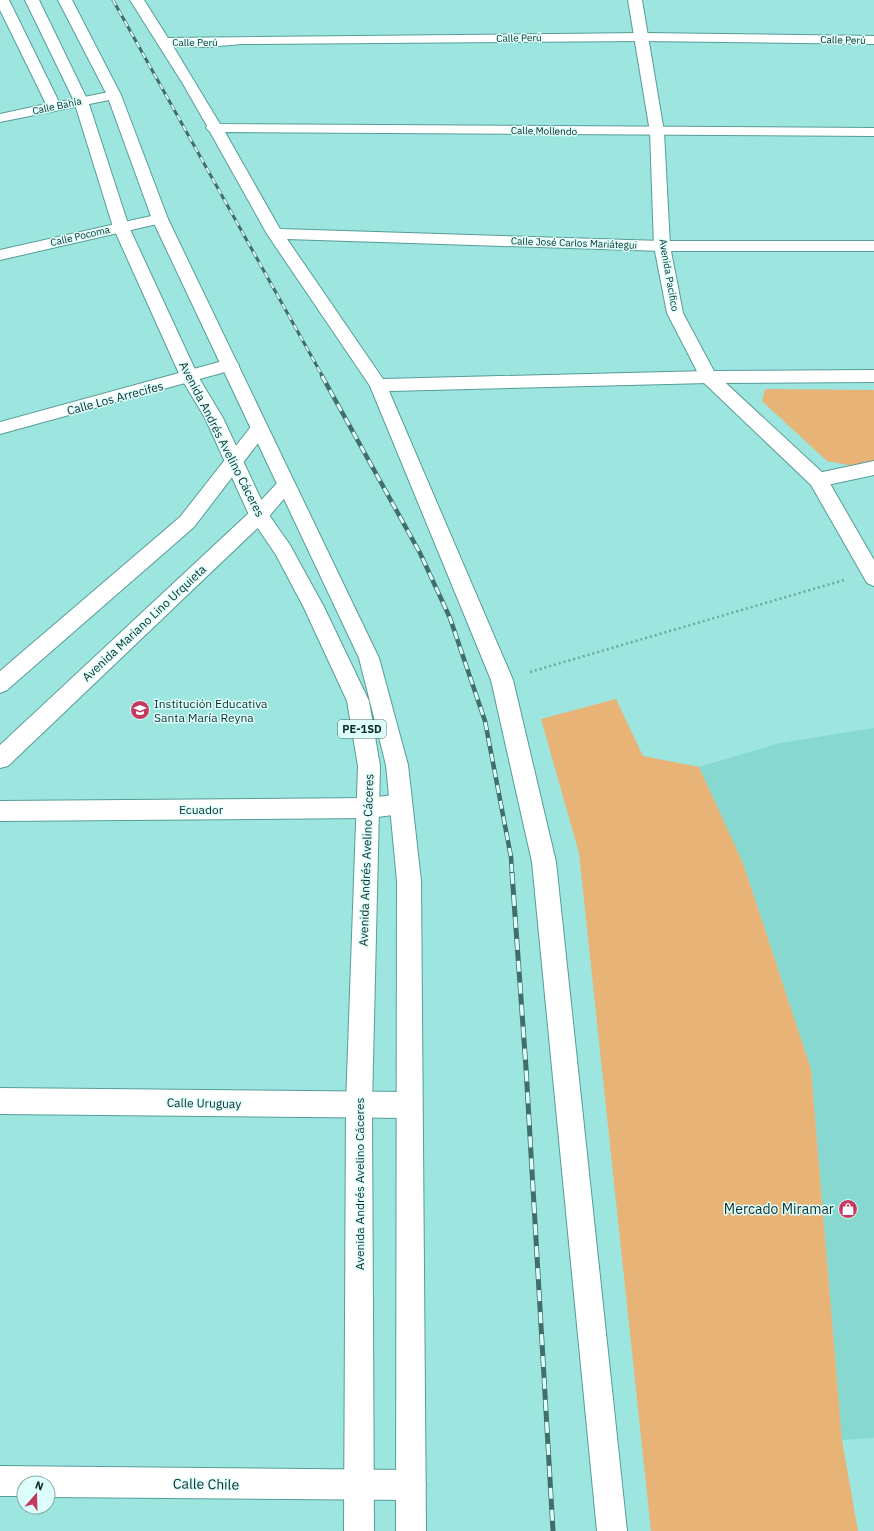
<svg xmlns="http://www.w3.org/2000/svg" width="874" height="1531" font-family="'IBM Plex Sans',sans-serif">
  <rect width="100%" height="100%" fill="#9de5df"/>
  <path fill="#86d8d1" d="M874,728V1438L842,1440L811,1069L743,863L699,767L780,743Z"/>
  <path fill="#e7b377" d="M765,389L874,390V461L853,466L827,461L762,401Z
    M616,699L643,756L699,767L743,863L811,1069L842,1440L858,1531H651L579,853L541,719Z"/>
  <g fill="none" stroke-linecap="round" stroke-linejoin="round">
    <defs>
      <path id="street" d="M0,0H9L59,102L114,91L119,92L121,95L119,98L0,122V114L46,104L0,10Z
        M130,0H144L168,38L643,33L874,36V44L643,41L242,44L208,47L173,46L220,124L874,128V136L225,132L280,229L662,241H874V251H662L287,239L383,379L708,371L874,370V382L708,383L389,391L513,680L556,862L627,1531H597L532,862L491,680L370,386L267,234L210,132L206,128L207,126L183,84Z
        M160,214L166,216L168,219L166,222L0,260V250Z
        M230,359L236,361L239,365L236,369L0,434V422Z
        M874,461V475L818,487L811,485L809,480L811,475L818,473Z
        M401,794L409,797L412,804L409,811L401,814L369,818L0,821V801L369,798Z
        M0,1088L409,1092L418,1096L422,1105L418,1114L409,1118L0,1114Z
        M0,1466L411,1470L422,1474L426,1485L422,1496L411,1500L48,1497V1483H24V1496H0Z"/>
      <path id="secondary" d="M628,0H642L664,132L670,246L683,313L715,373L825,475L874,560V586L867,583L811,485L702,381L667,313L654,246L650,132Z
        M259,423L265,424L268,429L265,434L194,527L7,690L0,693V671L180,517L253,424Z
        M286,479L293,481L295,486L266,520L8,766L0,768V745L252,510L279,481Z"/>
      <path id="highway" d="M25,0H39L88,101L129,227L199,378L223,418L267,512L290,545L324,607L369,701L380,766L372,1105L374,1531H344L346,1105L358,766L347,701L304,608L276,555L249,515L205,418L181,378L113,227L74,101Z
        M58,0H72L121,95L168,219L379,658L408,765L421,881L426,1531H396L397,881L386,765L359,658L152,219L107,95Z"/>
    </defs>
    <use href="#street" stroke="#569d97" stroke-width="2"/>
    <use href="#secondary" stroke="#569d97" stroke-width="2"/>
    <use href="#highway" stroke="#569d97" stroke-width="2"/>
    <path stroke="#6ca6a2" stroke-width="2.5" stroke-dasharray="2 3" stroke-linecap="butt" d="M530,672L844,580"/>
    <use href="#street" fill="#fff" fill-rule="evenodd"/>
    <use href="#secondary" fill="#fff" fill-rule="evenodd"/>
    <use href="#highway" fill="#fff" fill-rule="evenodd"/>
    <defs>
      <path id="rail-far2" d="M113,0L323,377"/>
      <path id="rail-far1" d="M322,376L420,553L450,618L485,721L511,857L512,874"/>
      <path id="rail" d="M512,873L526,1068L553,1531"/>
    </defs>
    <use href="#rail-far2" stroke="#416e6b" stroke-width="3"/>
    <use href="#rail-far1" stroke="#416e6b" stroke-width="4.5"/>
    <use href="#rail" stroke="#416e6b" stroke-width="5"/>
    <use href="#rail-far2" stroke="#dcfffb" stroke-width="2" stroke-dasharray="6" stroke-linecap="butt"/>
    <use href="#rail-far1" stroke="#dcfffb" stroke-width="3" stroke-dasharray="8" stroke-linecap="butt"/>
    <use href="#rail" stroke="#dcfffb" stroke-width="3.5" stroke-dasharray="11" stroke-linecap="butt"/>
  </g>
  <defs>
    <symbol id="school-disc" viewBox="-11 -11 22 22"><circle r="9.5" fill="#c7385e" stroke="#dcfffb"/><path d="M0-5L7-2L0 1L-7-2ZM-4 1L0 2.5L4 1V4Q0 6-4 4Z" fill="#fff"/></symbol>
    <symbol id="shop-disc" viewBox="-11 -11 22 22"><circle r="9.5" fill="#c7385e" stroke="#dcfffb"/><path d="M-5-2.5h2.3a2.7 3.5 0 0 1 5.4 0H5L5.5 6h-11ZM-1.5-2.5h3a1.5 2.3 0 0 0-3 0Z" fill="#fff"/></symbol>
  </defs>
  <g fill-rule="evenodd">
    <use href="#school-disc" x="129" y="699" width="22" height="22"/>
    <use href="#shop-disc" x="837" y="1198" width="22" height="22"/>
  </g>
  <g text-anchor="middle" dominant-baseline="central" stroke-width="3" stroke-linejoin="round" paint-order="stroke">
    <g font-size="10" fill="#0f2d2c" stroke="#dcfffb">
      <text transform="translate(519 38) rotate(-1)">Calle Perú</text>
      <text transform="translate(843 40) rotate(1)">Calle Perú</text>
      <text x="195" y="42">Calle Perú</text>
      <text transform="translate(57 106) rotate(-12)">Calle Bahía</text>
      <text transform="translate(544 131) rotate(1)">Calle Mollendo</text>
      <text transform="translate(80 236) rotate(-13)">Calle Pocoma</text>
      <text transform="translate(574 243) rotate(2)">Calle José Carlos Mariátegui</text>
      <text transform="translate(669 275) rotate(80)">Avenida Pacifico</text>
    </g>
    <rect fill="#dcfffb" stroke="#4c6c6a" stroke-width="1" x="338" y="720" width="48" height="18" rx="3"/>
    <g font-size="11" font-weight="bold" fill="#0f2d2c">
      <text x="362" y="729">PE-1SD</text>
    </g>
    <g font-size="12" fill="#0f2d2c" stroke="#dcfffb">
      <text transform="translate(115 398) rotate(-15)">Calle Los Arrecifes</text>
      <text transform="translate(222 439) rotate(63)">Avenida Andrés Avelino Cáceres</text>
      <text transform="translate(144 623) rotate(-43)">Avenida Mariano Lino Urquieta</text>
      <text x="201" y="809">Ecuador</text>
      <text transform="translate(366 860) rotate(-88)">Avenida Andrés Avelino Cáceres</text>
      <text transform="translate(204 1103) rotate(1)">Calle Uruguay</text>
      <text transform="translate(359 1184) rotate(-90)">Avenida Andrés Avelino Cáceres</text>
    </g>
    <g font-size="12" fill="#0f2d2c" stroke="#dcfffb" text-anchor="start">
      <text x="154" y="703">Institución Educativa<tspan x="154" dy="14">Santa María Reyna</tspan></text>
    </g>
    <g font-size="14" fill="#0f2d2c" stroke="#dcfffb" text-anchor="end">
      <text x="834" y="1209">Mercado Miramar</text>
    </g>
    <g font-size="14" fill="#0f2d2c" stroke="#dcfffb">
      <text transform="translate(206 1484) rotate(1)">Calle Chile</text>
    </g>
  </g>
  <g transform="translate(36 1495) rotate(20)"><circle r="19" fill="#dcfffb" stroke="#8aaba8"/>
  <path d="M0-3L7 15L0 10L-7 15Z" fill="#c7385e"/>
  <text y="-6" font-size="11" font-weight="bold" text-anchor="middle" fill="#0f2d2c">N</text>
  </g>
</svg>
